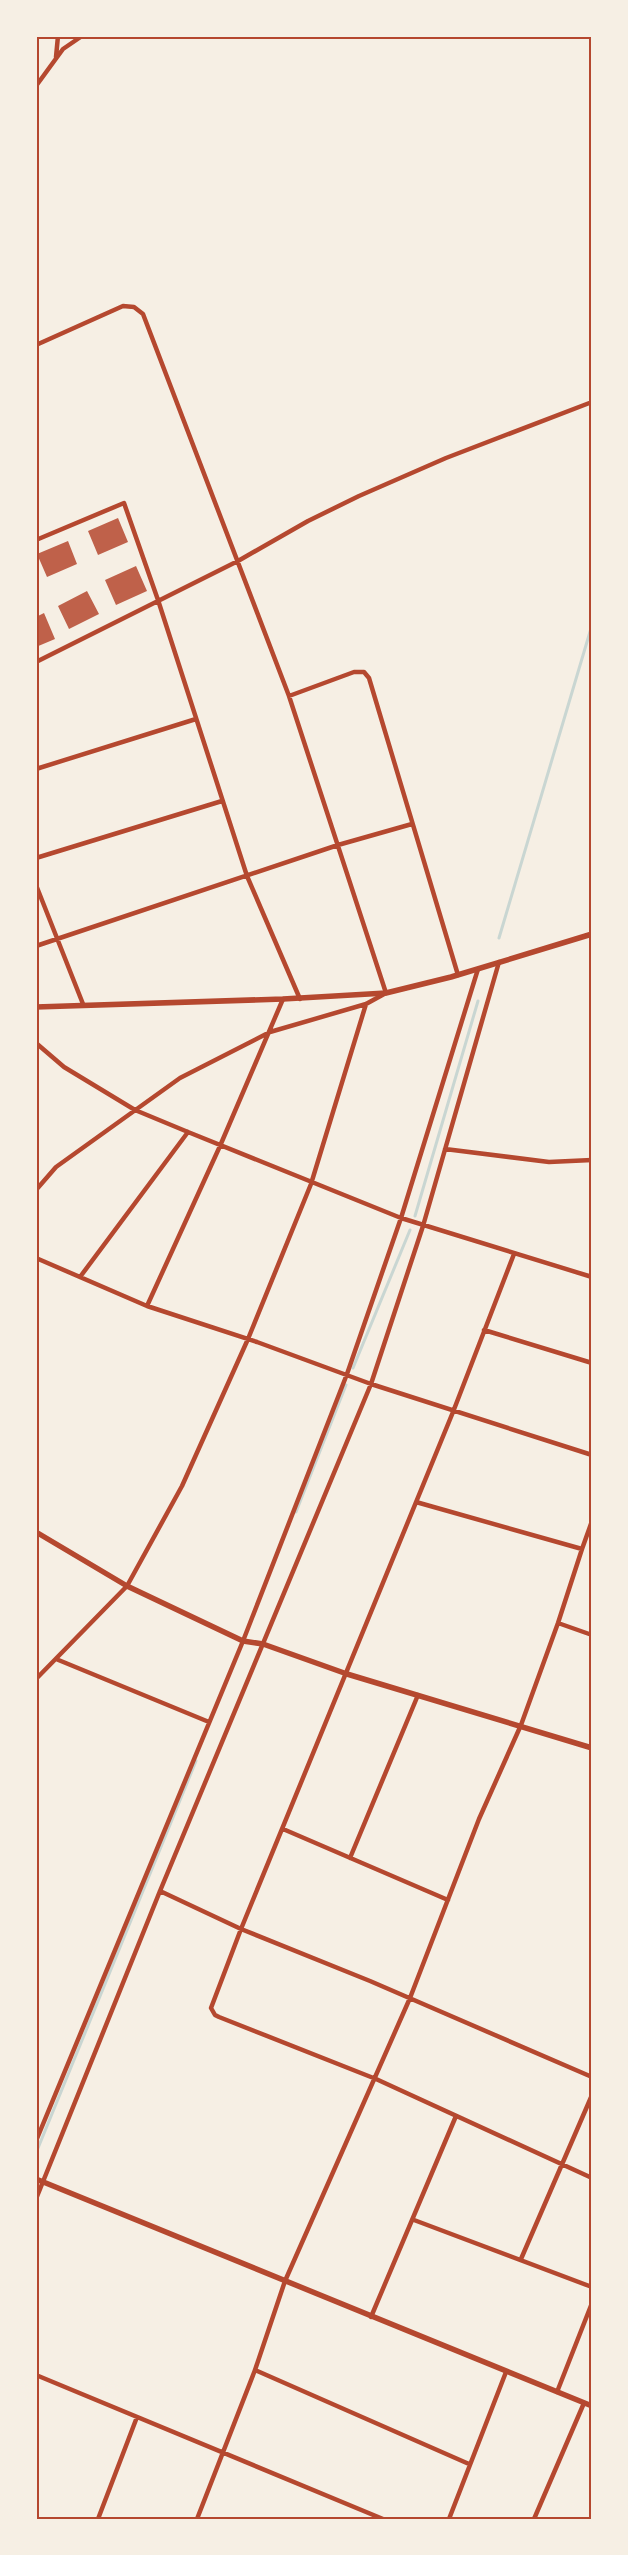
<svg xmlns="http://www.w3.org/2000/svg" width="628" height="2555" font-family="'Nunito Sans',sans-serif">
  <rect width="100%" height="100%" fill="#f6efe4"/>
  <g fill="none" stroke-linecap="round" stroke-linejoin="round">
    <path stroke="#c9d6d2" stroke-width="3" d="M499,938L592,625
      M415,1216L478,1001
      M353,1368L410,1230
      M296,1512L346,1385
      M36,2153L196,1761"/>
  </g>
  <path fill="#bf614a" d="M118,518L128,542L98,555L88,531Z
    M68,541L77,564L47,577L37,554Z
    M136,566L147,591L116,605L105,580Z
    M87,591L99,614L69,629L58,606Z
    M44,613L55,639L36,647V617Z"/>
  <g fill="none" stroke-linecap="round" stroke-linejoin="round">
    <path stroke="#b5482f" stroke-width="4.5" d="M56,57L58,36
      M36,86L63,49L82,36
      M36,345L123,306L134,307L143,314L289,696L386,993L366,1004L270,1032L180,1078L56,1167L36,1190
      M36,540L124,503L158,600L247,876L300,999
      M36,662L238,561L308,521L359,496L446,458L592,402
      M289,696L354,672H364L369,678L458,975
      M36,769L196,719
      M36,858L222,801
      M36,885L83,1004
      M36,946L338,845L412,824
      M36,1043L64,1067L135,1110L188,1132L401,1218L592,1277
      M445,1149L549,1162L592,1160
      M514,1254L453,1412L241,1929L211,2008L215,2015L219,2017L376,2079L592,2178
      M36,1258L147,1306L257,1342L371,1384L592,1455
      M80,1277L188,1132
      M147,1306L220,1146L283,999
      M484,1330L592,1363
      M416,1502L582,1549L592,1521
      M558,1623L592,1635
      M56,1659L209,1722
      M36,1679L127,1586L182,1486L248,1339L311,1184L366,1004
      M283,1829L448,1900
      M350,1858L418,1695
      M160,1891L241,1929L370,1981L592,2077
      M36,2141L243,1641L347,1374L401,1218L478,969
      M36,2199L160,1891L371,1384L423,1226L499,962
      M414,2220L592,2287
      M521,2259L592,2095
      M371,2317L456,2116
      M255,2370L469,2464
      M36,2375L383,2519
      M557,2392L592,2303
      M98,2519L137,2417
      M197,2519L255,2370L285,2281L410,1998L479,1819L521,1725L558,1623L582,1549
      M449,2519L506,2372
      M534,2519L584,2403"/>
    <path stroke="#b5482f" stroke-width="5.5" d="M36,1007L283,999L386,993L451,977L592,934
      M36,1532L127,1586L243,1641L263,1644L347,1674L592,1748
      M36,2179L592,2406"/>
  </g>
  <rect width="628" height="2555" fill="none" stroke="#f6efe4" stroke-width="75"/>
  <rect x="38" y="38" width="552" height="2480" fill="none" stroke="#b5482f" stroke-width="2"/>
</svg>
